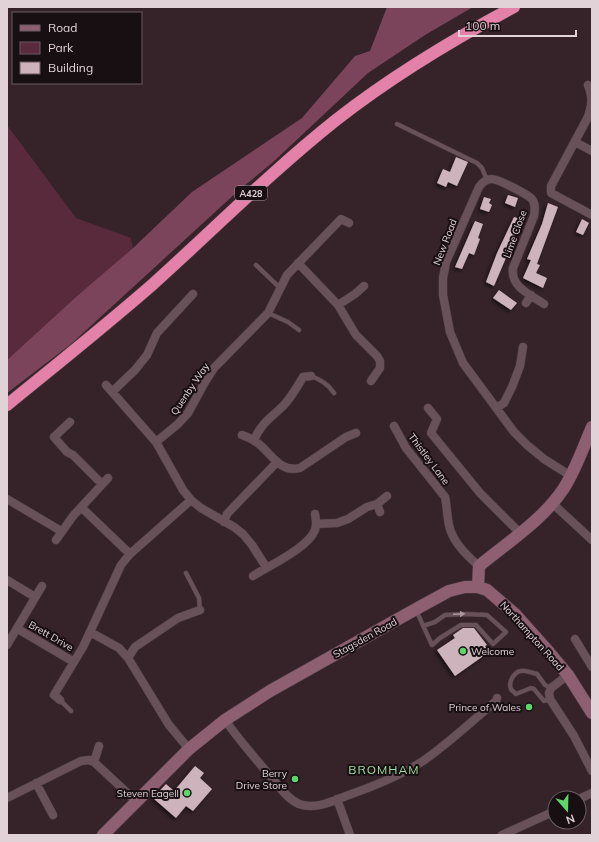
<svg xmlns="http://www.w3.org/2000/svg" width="599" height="842" font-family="Mulish,sans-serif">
  <defs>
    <filter id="shadow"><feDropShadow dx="-2" dy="2" stdDeviation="2" flood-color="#0009"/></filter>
  </defs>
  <rect width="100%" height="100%" fill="#36232a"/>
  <path fill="#59293c" d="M7,125L76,218L131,238L133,249L77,296L7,360Z"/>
  <path fill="#7c445a" d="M387,7H473L425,35L368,73L272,163L238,191L70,345L7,393V360L77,296L132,249L192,192L302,118L355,56L370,51Z"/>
  <path fill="#cdb3bc" filter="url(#shadow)" d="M456,157L468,162L457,186L448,182L446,187L437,183L443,169L450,172Z
    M508,195L518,198L515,207L505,203Z
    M484,197L491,199L489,203L492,205L489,212L480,209Z
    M548,203L558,207L537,264L540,265L536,273L547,278L543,288L523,278L531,260L527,259L542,224Z
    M514,217L521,219L518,224L520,225L494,286L486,282L497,253Z
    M582,219L589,223L583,235L576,232Z
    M475,221L483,224L478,238L480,239L474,255L469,253L462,269L455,267Z
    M499,290L517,303L511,310L493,298Z
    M463,628H474L487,645L485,646L489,652L455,676L437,650L455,638L453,635Z
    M195,766L204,773L200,778L212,789L193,811L186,806L176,818L153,798L166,784L174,791Z"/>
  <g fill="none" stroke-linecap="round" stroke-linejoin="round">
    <defs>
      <path id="lane" d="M397,124L477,163L482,168L487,180
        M256,265L280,288
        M268,313L288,322L299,330
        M311,376C321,380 328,384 334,393
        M186,573L199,598L200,610
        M416,610L432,645L440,638L461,625H476L493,644L506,632L487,615L466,614L445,615L435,622L423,626
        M550,699L544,701L534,689L531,688L516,694C514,692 512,691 511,689C508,682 514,672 521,671C526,670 532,673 537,674L545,685L551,688
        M60,700L71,711"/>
      <path id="street" d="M588,85C593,98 592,104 588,117L551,186V193L592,215
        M575,142L592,151
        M298,263L338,305L356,335L377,356L380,361V368L371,381
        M526,303L531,295
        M544,304C531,295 510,287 513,268L534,216C535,210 536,203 531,198C526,194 497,178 491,179C486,179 482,183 479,187L446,262L443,278V295L450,332L463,363L514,432L527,445L544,459L571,476
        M338,305L355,294L364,286
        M106,385L156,442L183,490L191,500L201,508L234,527L243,534L252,545L266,567
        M112,392L135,370L147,355L157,333L193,294
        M428,408L437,419L431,433L480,493L520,533
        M496,408L504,403L512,387L520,366L523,347
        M70,422L54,437L67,452L73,455L102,484
        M394,426L406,448L445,497C447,506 447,516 449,525C452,541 467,556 479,566
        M242,435C248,437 254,440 259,444C272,455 281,473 300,468L346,437L356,433
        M254,440C262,422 270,419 283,406C291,398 297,387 303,377L311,376
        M156,442L178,424L188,413L205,382L214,368L268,313L287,275L341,219L349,223
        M7,499L61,531
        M552,503L592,540
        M377,504L380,512
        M81,507L130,554
        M224,522L227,514L277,462
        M316,524L337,523L348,519L367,507L377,504L387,496
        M56,540L73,516L108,478
        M253,576C270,565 308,548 315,530C317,524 316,520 315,514
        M7,580L35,597
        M18,629L74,662
        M90,632L119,648L128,658L169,725L189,749
        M575,639L592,667
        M7,645L42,586
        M128,658L135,647L178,618L200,610
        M568,675L551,688L549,693L550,699L574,736L592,771
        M60,700L54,695L83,647L121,565L130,554L191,500
        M225,720C239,740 255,758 271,777C279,786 287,799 299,804C314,810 331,802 346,796C372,787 400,776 423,761C449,743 472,721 496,701L497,698
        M94,762L99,746
        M36,783L53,815
        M7,798L81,761L89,760L94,762L137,802
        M337,799L350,835
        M579,799L592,793
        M502,835L555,811"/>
      <path id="secondary" d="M478,587L479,566C508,542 543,520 564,488C576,469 583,448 592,427
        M103,835L189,749L225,720L270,691L416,609L449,591L465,587H478L487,590L515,614L548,651L568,675L592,713"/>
      <path id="highway" d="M7,405C56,365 105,326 152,285C213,230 272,171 336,120C391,77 452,40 514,7"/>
    </defs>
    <use href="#lane" stroke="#503f46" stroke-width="5"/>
    <use href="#street" stroke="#503f46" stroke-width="9"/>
    <use href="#secondary" stroke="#503f46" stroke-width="13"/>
    <use href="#highway" stroke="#503f46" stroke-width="13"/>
    <use href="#lane" stroke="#685159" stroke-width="4"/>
    <use href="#street" stroke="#685159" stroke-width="8"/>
    <use href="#secondary" stroke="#8d5f71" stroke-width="12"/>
    <use href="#highway" stroke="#e481a8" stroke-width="12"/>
  </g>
  <defs><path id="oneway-solid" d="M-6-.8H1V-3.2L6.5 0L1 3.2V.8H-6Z"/></defs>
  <use fill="#aa989e" href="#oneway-solid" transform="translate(459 614) rotate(-2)"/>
  <g fill="#5fd56b" stroke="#180f12" stroke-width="1.5">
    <circle cx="463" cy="651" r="4"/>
    <circle cx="529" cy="707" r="4"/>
    <circle cx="295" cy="779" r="4"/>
    <circle cx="187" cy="793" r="4"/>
  </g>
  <g text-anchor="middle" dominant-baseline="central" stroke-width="4" stroke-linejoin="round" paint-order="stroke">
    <rect fill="#180f12" stroke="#a4989c" stroke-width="1" x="235" y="186" width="32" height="14" rx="3"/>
    <g font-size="9" font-weight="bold" fill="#e0d2d7">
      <text x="251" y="193">A428</text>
    </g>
    <g font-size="10" fill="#e0d2d7" stroke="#180f12">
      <text transform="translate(515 234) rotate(-70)">Lime Close</text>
      <text transform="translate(445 242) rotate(-69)">New Road</text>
      <text transform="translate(190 389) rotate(-56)">Quenby Way</text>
      <text transform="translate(429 459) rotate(53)">Thistley Lane</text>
      <text transform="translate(51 636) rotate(30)">Brett Drive</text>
      <text transform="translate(532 636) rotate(48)">Northampton Road</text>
      <text transform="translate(365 638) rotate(-29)">Stagsden Road</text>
    </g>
    <g font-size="10" fill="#e0d2d7" stroke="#180f12" text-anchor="end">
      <text x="471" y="651" text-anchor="start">Welcome</text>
      <text x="521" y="707">Prince of Wales</text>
      <text x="287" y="773">Berry<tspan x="287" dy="12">Drive Store</tspan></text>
      <text x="179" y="793">Steven Eagell</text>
    </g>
    <g font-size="12" letter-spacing="1" fill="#a2dea5" stroke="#180f12">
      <text x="384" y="769">BROMHAM</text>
    </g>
  </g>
  <rect width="599" height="842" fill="none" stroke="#e0d2d7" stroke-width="16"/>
  <rect x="12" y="12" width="130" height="72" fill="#180f12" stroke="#685d61"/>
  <rect x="20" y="25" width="20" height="6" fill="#8d5f71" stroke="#685d61"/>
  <text x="48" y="32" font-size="12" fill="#e0d2d7">Road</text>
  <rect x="20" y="42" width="20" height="12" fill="#59293c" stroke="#685d61"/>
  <text x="48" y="52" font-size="12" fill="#e0d2d7">Park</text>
  <rect x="20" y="62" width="20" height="12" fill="#cdb3bc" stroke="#685d61"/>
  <text x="48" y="72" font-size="12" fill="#e0d2d7">Building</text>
  <g transform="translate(567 810) rotate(160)"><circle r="19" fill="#180f12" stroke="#685d61"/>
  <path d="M0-3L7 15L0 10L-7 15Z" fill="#5fd56b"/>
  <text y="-6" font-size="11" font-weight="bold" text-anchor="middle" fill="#e0d2d7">N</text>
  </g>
  <path d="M459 30v6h117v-6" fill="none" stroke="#e0d2d7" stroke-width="2"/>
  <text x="465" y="30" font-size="12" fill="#e0d2d7" stroke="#180f12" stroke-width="3" paint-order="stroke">100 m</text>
</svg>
